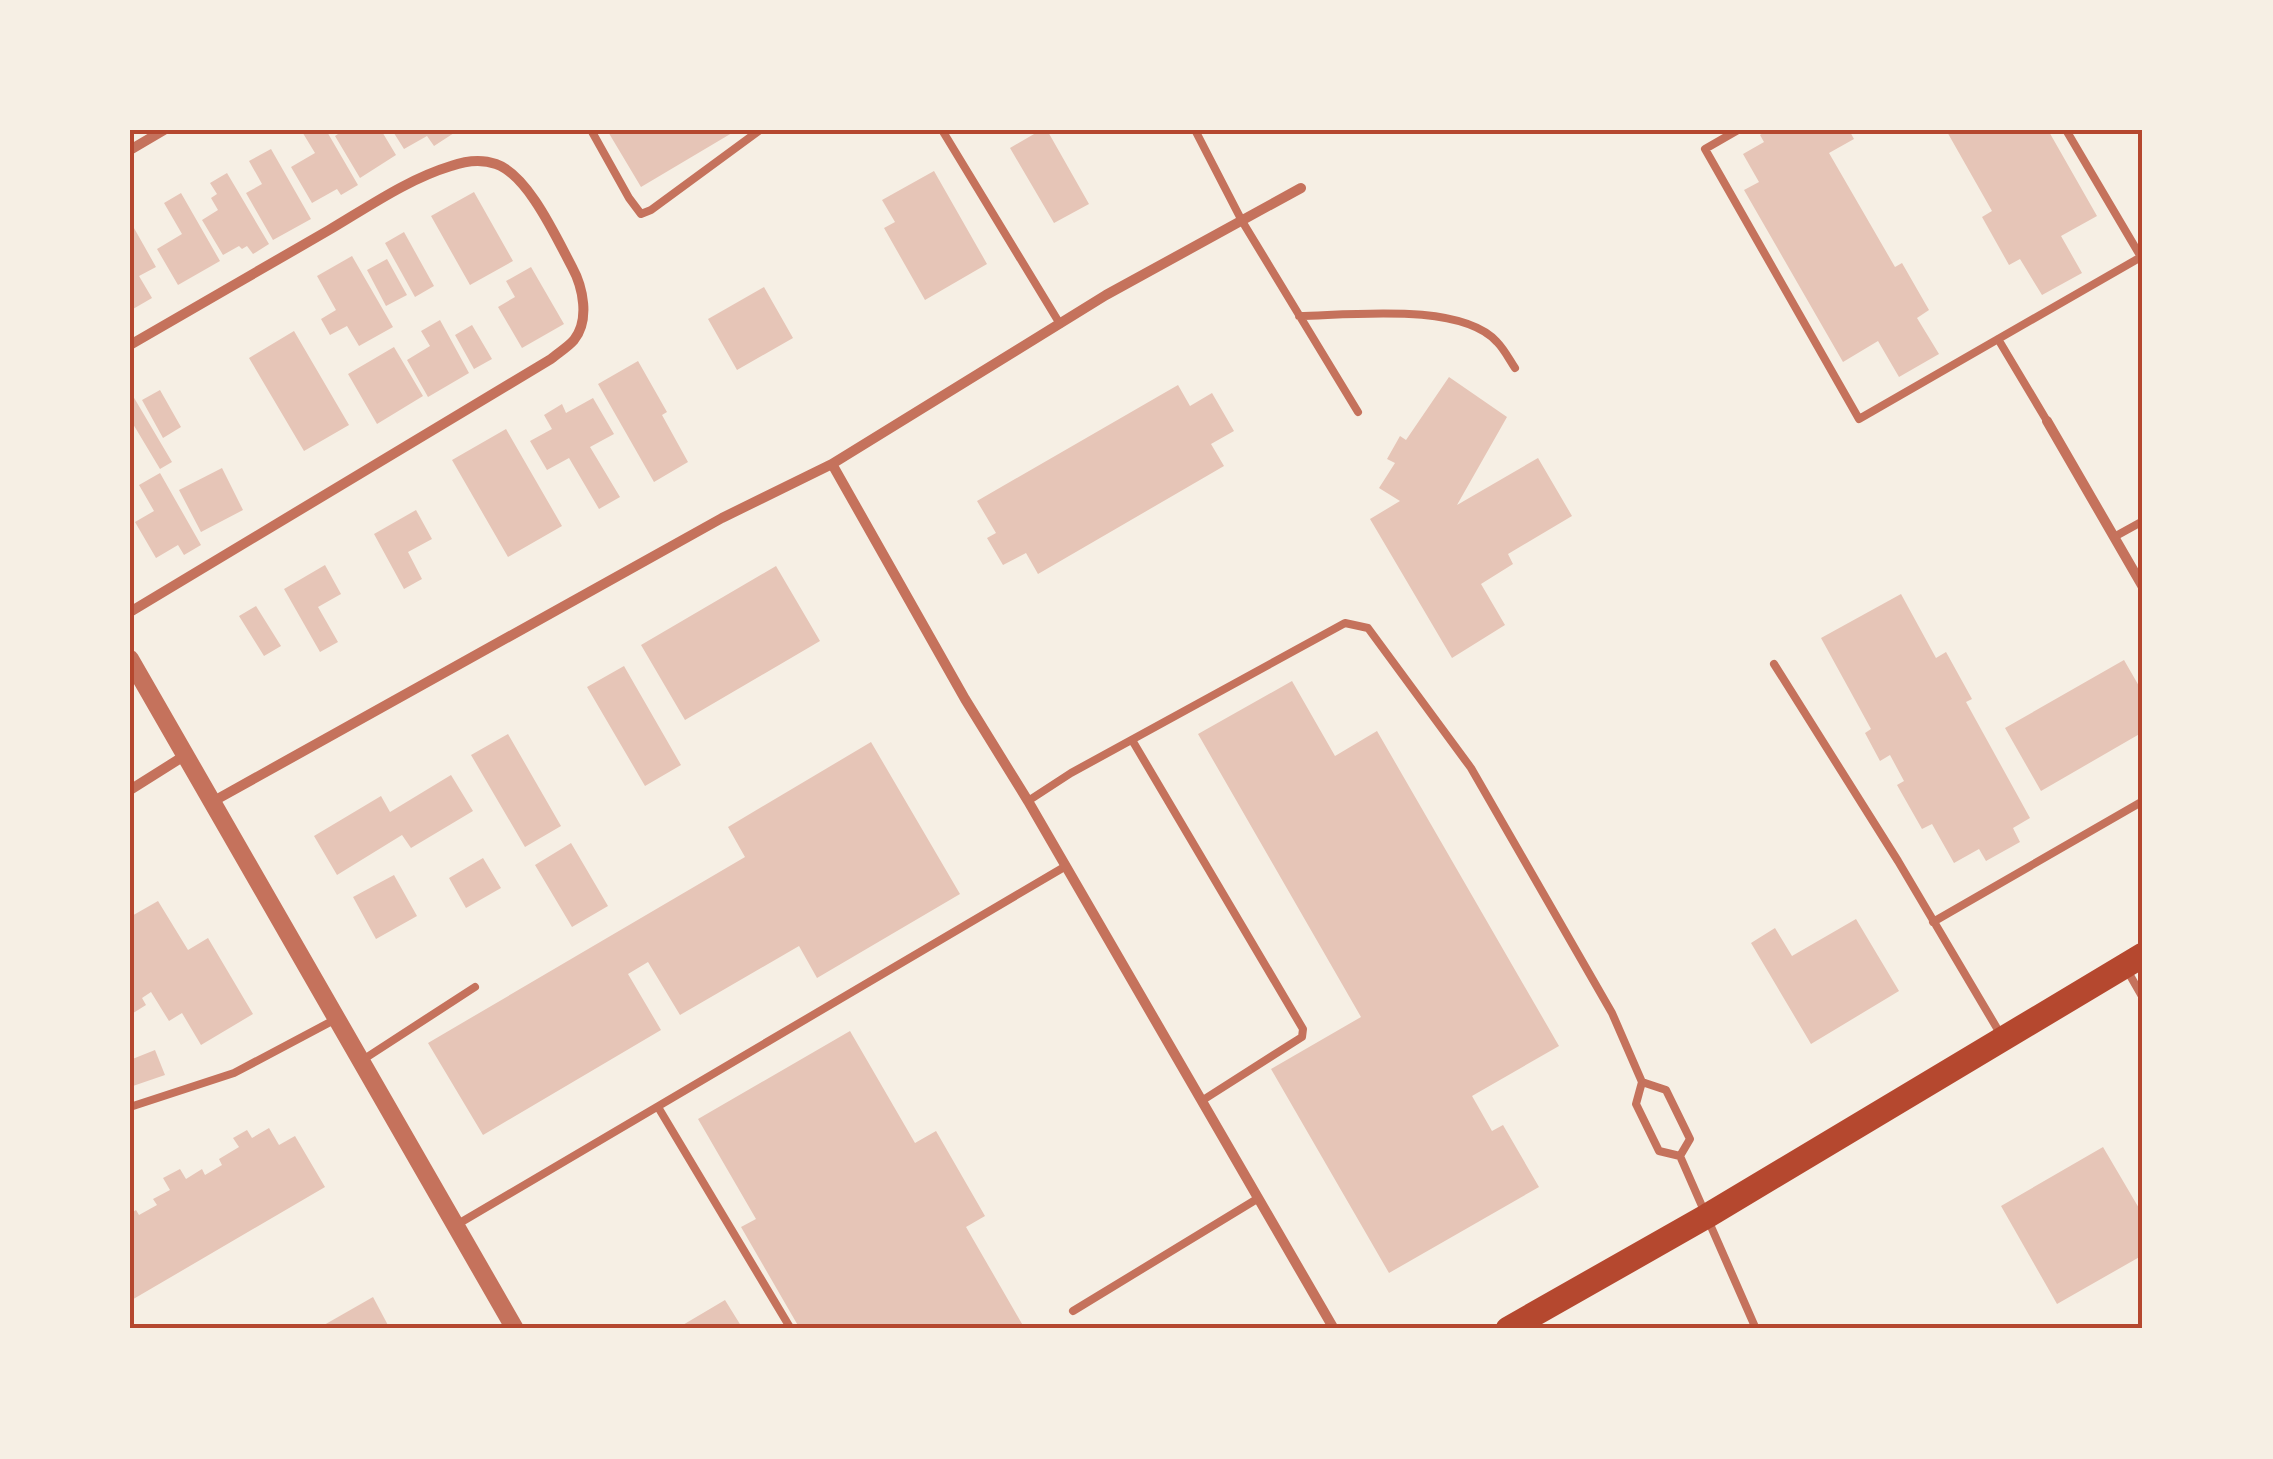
<svg xmlns="http://www.w3.org/2000/svg" width="2273" height="1459" font-family="'Open Sans',sans-serif">
  <rect width="100%" height="100%" fill="#f6efe4"/>
  <path fill="#e6c5b7" d="M301,130H326L358,185L341,195L337,189L312,203L291,167L315,153Z
    M344,130H381L396,155L360,178L335,136Z
    M392,130H452L454,133L434,146L427,136L404,149Z
    M607,130H737L641,187Z
    M1041,130H1047L1089,204L1054,223L1010,148Z
    M1768,130H1849L1854,139L1829,153L1895,267L1902,263L1929,310L1917,318L1939,354L1899,377L1878,341L1843,362L1744,190L1759,182L1743,154L1764,142L1760,135Z
    M1946,130H2048L2097,216L2061,236L2082,273L2042,295L2020,259L2009,265L1982,217L1992,211Z
    M271,149L311,219L273,240L246,193L262,184L249,161Z
    M934,171L987,264L925,300L884,228L895,222L882,200Z
    M227,173L269,244L253,254L247,246L242,249L239,246L223,255L202,220L218,210L211,198L217,194L210,183Z
    M474,192L513,261L470,285L431,216Z
    M181,193L220,261L178,285L157,249L182,234L164,203Z
    M130,221L156,267L139,276L152,298L133,309L130,304Z
    M404,232L434,286L415,297L385,243Z
    M352,256L393,327L359,346L347,326L330,335L321,319L336,310L317,276Z
    M387,259L407,295L386,306L367,270Z
    M531,267L564,324L522,348L498,307L515,297L506,281Z
    M764,287L793,338L737,370L708,319Z
    M440,320L469,373L428,397L407,360L430,346L421,331Z
    M472,325L492,359L474,369L455,335Z
    M294,331L349,425L304,451L249,358Z
    M394,347L423,396L377,424L348,374Z
    M638,361L667,412L662,415L688,462L654,482L598,384Z
    M1449,377L1507,417L1457,505L1538,458L1572,516L1508,554L1513,564L1481,584L1505,625L1452,658L1370,519L1400,501L1379,488L1395,463L1387,459L1400,436L1406,440Z
    M1178,385L1190,406L1212,393L1234,431L1211,444L1224,466L1038,574L1026,553L1003,565L987,538L996,533L977,501Z
    M160,390L181,427L163,438L142,400Z
    M130,391L172,462L160,469L130,419Z
    M593,398L614,434L590,447L620,497L599,509L569,458L547,470L530,441L552,429L544,415L562,404L566,413Z
    M506,429L562,526L508,557L452,460Z
    M222,468L243,510L201,532L179,490Z
    M160,473L201,545L184,555L178,545L156,558L135,522L154,511L139,485Z
    M416,510L432,539L408,552L422,579L404,589L374,534Z
    M325,565L341,594L318,607L338,642L320,652L284,589Z
    M776,566L820,641L685,720L641,645Z
    M1901,594L1936,658L1946,652L1972,699L1966,702L2030,818L2013,828L2020,842L1986,861L1979,849L1954,863L1932,824L1922,829L1897,785L1904,781L1890,755L1880,761L1865,733L1871,729L1821,638Z
    M256,606L281,646L264,656L239,616Z
    M2124,660L2143,693V732L2041,791L2005,728Z
    M624,666L681,765L645,786L587,687Z
    M1292,681L1335,756L1377,731L1559,1046L1472,1096L1492,1131L1503,1125L1539,1187L1389,1273L1271,1069L1361,1017L1198,734Z
    M508,734L561,826L525,847L471,755Z
    M871,742L960,894L817,978L799,946L680,1015L648,962L628,974L661,1030L483,1135L428,1043L745,857L728,827Z
    M451,775L473,811L411,848L402,835L337,875L314,836L381,796L390,812Z
    M571,843L608,906L572,927L535,865Z
    M483,858L501,888L466,908L449,878Z
    M394,875L417,916L376,939L353,897Z
    M158,901L188,950L208,938L253,1014L201,1045L182,1013L169,1021L151,992L142,998L146,1005L130,1015V917Z
    M1856,919L1899,991L1811,1044L1751,943L1775,928L1792,956Z
    M850,1031L915,1143L936,1131L985,1216L966,1227L1025,1329H800L741,1227L756,1219L698,1119Z
    M155,1050L165,1075L130,1087V1060Z
    M269,1128L279,1145L295,1136L325,1187L130,1301V1214L136,1210L139,1215L157,1205L153,1199L170,1190L163,1178L180,1169L186,1179L202,1169L205,1175L222,1165L219,1159L239,1147L233,1138L247,1130L252,1138Z
    M2103,1147L2143,1215V1255L2057,1304L2001,1206Z
    M373,1297L390,1329H317Z
    M725,1300L743,1329H676Z"/>
  <g fill="none" stroke-linecap="round" stroke-linejoin="round">
    <path stroke="#c5725c" stroke-width="8" d="M591,130L629,198L641,214L651,210L760,130
      M942,130L1060,324
      M1195,130L1242,221L1358,412
      M1738,130L1705,149L1859,419L2141,257L2066,130
      M1299,316C1351,315 1461,302 1497,342C1504,349 1509,359 1515,368
      M1998,339L2047,421
      M2114,537L2143,521
      M1774,664L1898,861L2001,1035
      M1132,740L1303,1029L1302,1037L1203,1100
      M1028,801L1071,773L1345,623L1368,628L1471,768L1612,1013L1642,1082
      M1933,922L2143,801
      M2127,970L2143,998
      M361,1061L475,987
      M1642,1082L1666,1090L1690,1139L1680,1156L1659,1151L1636,1104Z
      M130,1107L234,1073L336,1019
      M658,1107L791,1329
      M1680,1156L1756,1329
      M458,1224L1066,866
      M1073,1311L1257,1199"/>
    <path stroke="#c5725c" stroke-width="10" d="M130,150L164,130
      M130,345C196,307 263,268 329,230C368,207 408,179 451,166C465,161 482,159 496,164C528,175 556,237 572,267C583,287 590,320 574,340C568,347 558,353 551,359L130,612
      M2047,421L2143,587
      M832,464L965,699L1028,801L1334,1329
      M130,790L184,756
      M212,802L722,518L832,464L1106,295L1301,188"/>
    <path stroke="#c5725c" stroke-width="18" d="M130,659L515,1329"/>
    <path stroke="#b5482f" stroke-width="25" d="M1508,1329L1707,1216L2143,955"/>
  </g>
  <rect width="2273" height="1459" fill="none" stroke="#f6efe4" stroke-width="265"/>
  <rect x="132" y="132" width="2008" height="1194" fill="none" stroke="#b5482f" stroke-width="4"/>
</svg>
